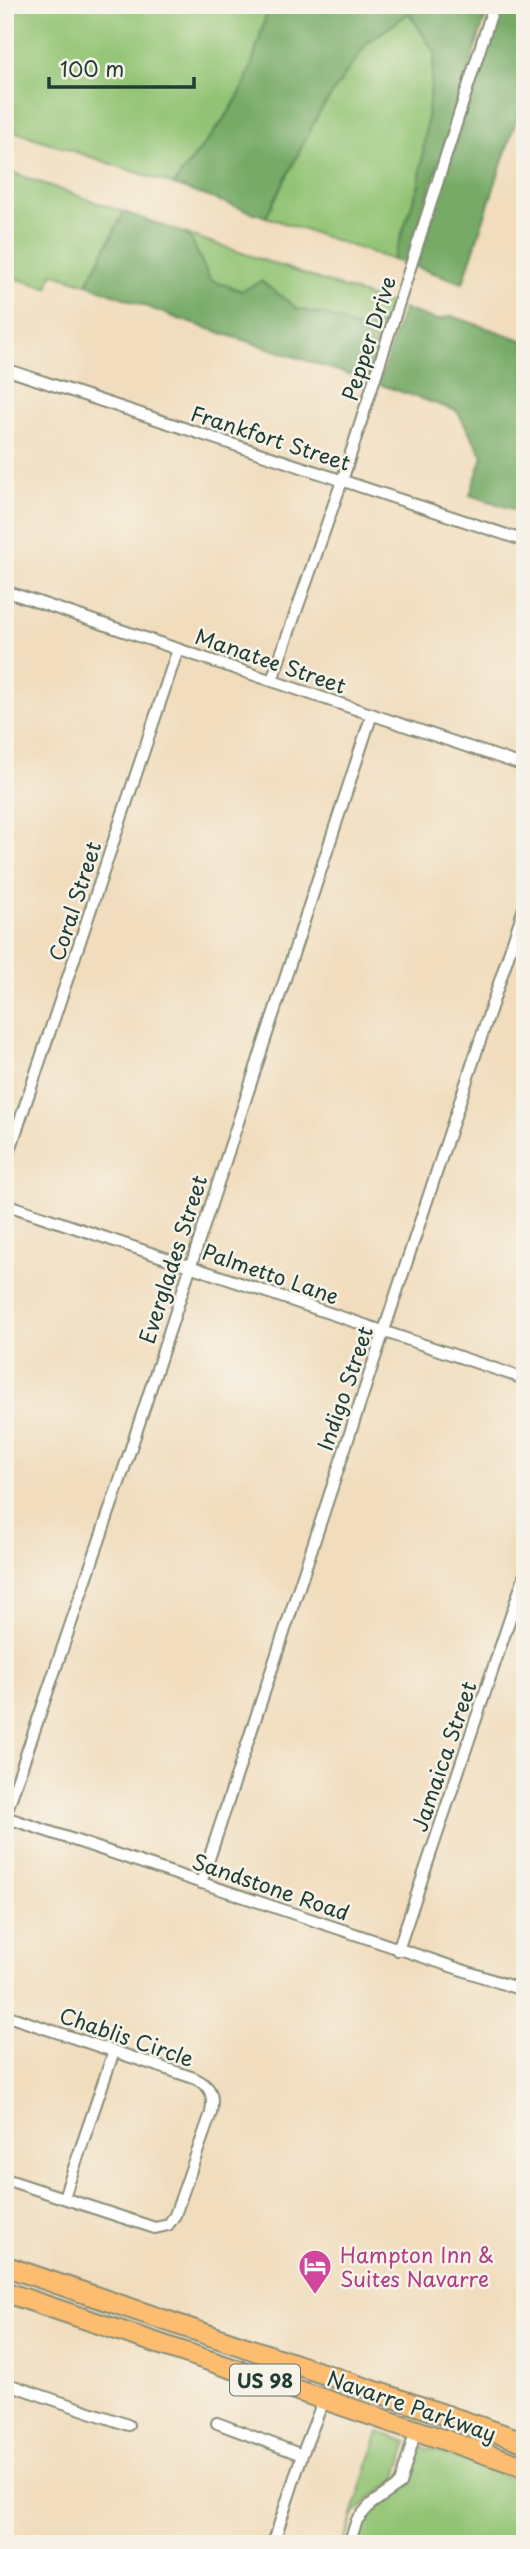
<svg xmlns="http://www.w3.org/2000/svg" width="530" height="2549" font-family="'Playpen Sans',sans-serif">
  <rect width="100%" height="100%" fill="#f7f3e8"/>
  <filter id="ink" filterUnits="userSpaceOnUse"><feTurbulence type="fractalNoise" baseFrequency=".0143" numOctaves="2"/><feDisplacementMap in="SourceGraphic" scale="14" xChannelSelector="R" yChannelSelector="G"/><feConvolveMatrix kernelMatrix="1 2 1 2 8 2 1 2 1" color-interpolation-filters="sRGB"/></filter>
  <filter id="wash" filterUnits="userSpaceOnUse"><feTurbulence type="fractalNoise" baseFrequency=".00686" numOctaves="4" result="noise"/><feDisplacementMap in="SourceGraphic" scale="28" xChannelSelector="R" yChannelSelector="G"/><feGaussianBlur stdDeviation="1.57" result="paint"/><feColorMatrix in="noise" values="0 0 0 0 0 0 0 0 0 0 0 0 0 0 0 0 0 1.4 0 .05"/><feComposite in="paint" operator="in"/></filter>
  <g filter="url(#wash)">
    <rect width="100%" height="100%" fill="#f1ddbd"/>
    <path fill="#93c474" stroke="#598054" stroke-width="2" d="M5,5H269C261,31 255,59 245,83C228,122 196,150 174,185L5,128Z
      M409,13L435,53L419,184L393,260L266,217L319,113L367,43Z
      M5,170L124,212L87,284L52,273L48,288L5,275Z
      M184,233L391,304L387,323L362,330L325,315L298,309L281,297L242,291L210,280L191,239Z
      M379,2432L408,2442L395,2482L369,2499L353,2516L343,2544Z
      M417,2445L525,2482V2544H354L361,2523L374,2508L399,2493L404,2486Z"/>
    <path fill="#76aa66" stroke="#4a744d" stroke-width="2" d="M269,5H489L407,264L393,260L419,184L435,53L409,13L367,43L319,113L266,217L174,185C196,150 228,122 245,83C255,59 261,31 269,5Z
      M499,5H525V92L463,283L416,267Z
      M124,212L184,233L191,239L210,280L242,291L261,281L298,309L325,315L362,330L386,323L391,304L394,305L369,381L179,319L87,284Z
      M403,309L437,320L452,316L525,341V513L470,495L483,456L457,411L379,384Z"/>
  </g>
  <g filter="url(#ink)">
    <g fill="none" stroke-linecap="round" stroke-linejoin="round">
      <defs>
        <path id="street" d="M5,369L525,541
          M5,591L525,766
          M272,680L342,481L494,5
          M5,1165L178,649
          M5,1204L525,1379
          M5,1816L130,1451L372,714
          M5,1817L525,1991
          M201,1883L525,905
          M398,1950L525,1574
          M5,2015L194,2078C211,2086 214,2094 211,2113L175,2215L168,2225L155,2228L5,2179
          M64,2197L114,2051
          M5,2383L128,2425
          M217,2423L302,2455
          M5,2541L7,2544
          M273,2544L302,2455L324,2399
          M349,2544L357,2520L371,2504L400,2484L416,2430"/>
        <path id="highway" d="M5,2266L525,2442
          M5,2292L525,2467"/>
      </defs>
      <use href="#street" stroke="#888d78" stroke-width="14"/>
      <use href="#highway" stroke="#888d78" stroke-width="23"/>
      <use href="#street" stroke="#fff" stroke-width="10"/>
      <use href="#highway" stroke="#fcbd6f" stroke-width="19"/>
    </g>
  </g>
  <defs>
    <symbol id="hotel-pin" viewBox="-11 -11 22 30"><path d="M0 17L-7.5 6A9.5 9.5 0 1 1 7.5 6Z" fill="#d1479c" stroke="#f7f3e8"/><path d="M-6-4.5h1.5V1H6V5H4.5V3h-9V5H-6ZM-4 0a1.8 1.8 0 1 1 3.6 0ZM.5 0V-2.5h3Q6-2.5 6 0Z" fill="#fff"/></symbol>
  </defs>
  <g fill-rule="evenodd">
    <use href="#hotel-pin" x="296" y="2247" width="38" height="52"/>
  </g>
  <g text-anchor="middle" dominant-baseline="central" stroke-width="5" stroke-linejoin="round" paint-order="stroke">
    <rect fill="#f7f3e8" stroke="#60746a" stroke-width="2" x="230" y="2364.5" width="70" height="31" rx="5"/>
    <g font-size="19" font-weight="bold" fill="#1f3d34">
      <text x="265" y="2380">US 98</text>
    </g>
    <g font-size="21" fill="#1f3d34" stroke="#f7f3e8">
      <text transform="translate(368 338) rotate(-72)">Pepper Drive</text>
      <text transform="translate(271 437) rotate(18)">Frankfort Street</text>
      <text transform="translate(271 660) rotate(19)">Manatee Street</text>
      <text transform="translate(74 901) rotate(-72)">Coral Street</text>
      <text transform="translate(172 1259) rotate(-72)">Everglades Street</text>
      <text transform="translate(271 1273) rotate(19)">Palmetto Lane</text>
      <text transform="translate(344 1388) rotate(-71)">Indigo Street</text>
      <text transform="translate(443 1756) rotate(-71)">Jamaica Street</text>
      <text transform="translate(271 1886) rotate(19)">Sandstone Road</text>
      <text transform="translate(127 2036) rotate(19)">Chablis Circle</text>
      <text transform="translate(412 2405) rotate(19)">Navarre Parkway</text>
    </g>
    <g font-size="21" fill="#b23c85" stroke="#f7f3e8" text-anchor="start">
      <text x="340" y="2254">Hampton Inn &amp;<tspan x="340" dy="24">Suites Navarre</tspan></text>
    </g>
  </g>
  <rect width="530" height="2549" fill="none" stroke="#f7f3e8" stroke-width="28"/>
  <path d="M49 77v10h145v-10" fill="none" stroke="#1f3d34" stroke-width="3.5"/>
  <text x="60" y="77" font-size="21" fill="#1f3d34" stroke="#f7f3e8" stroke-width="5" paint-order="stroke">100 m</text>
</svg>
